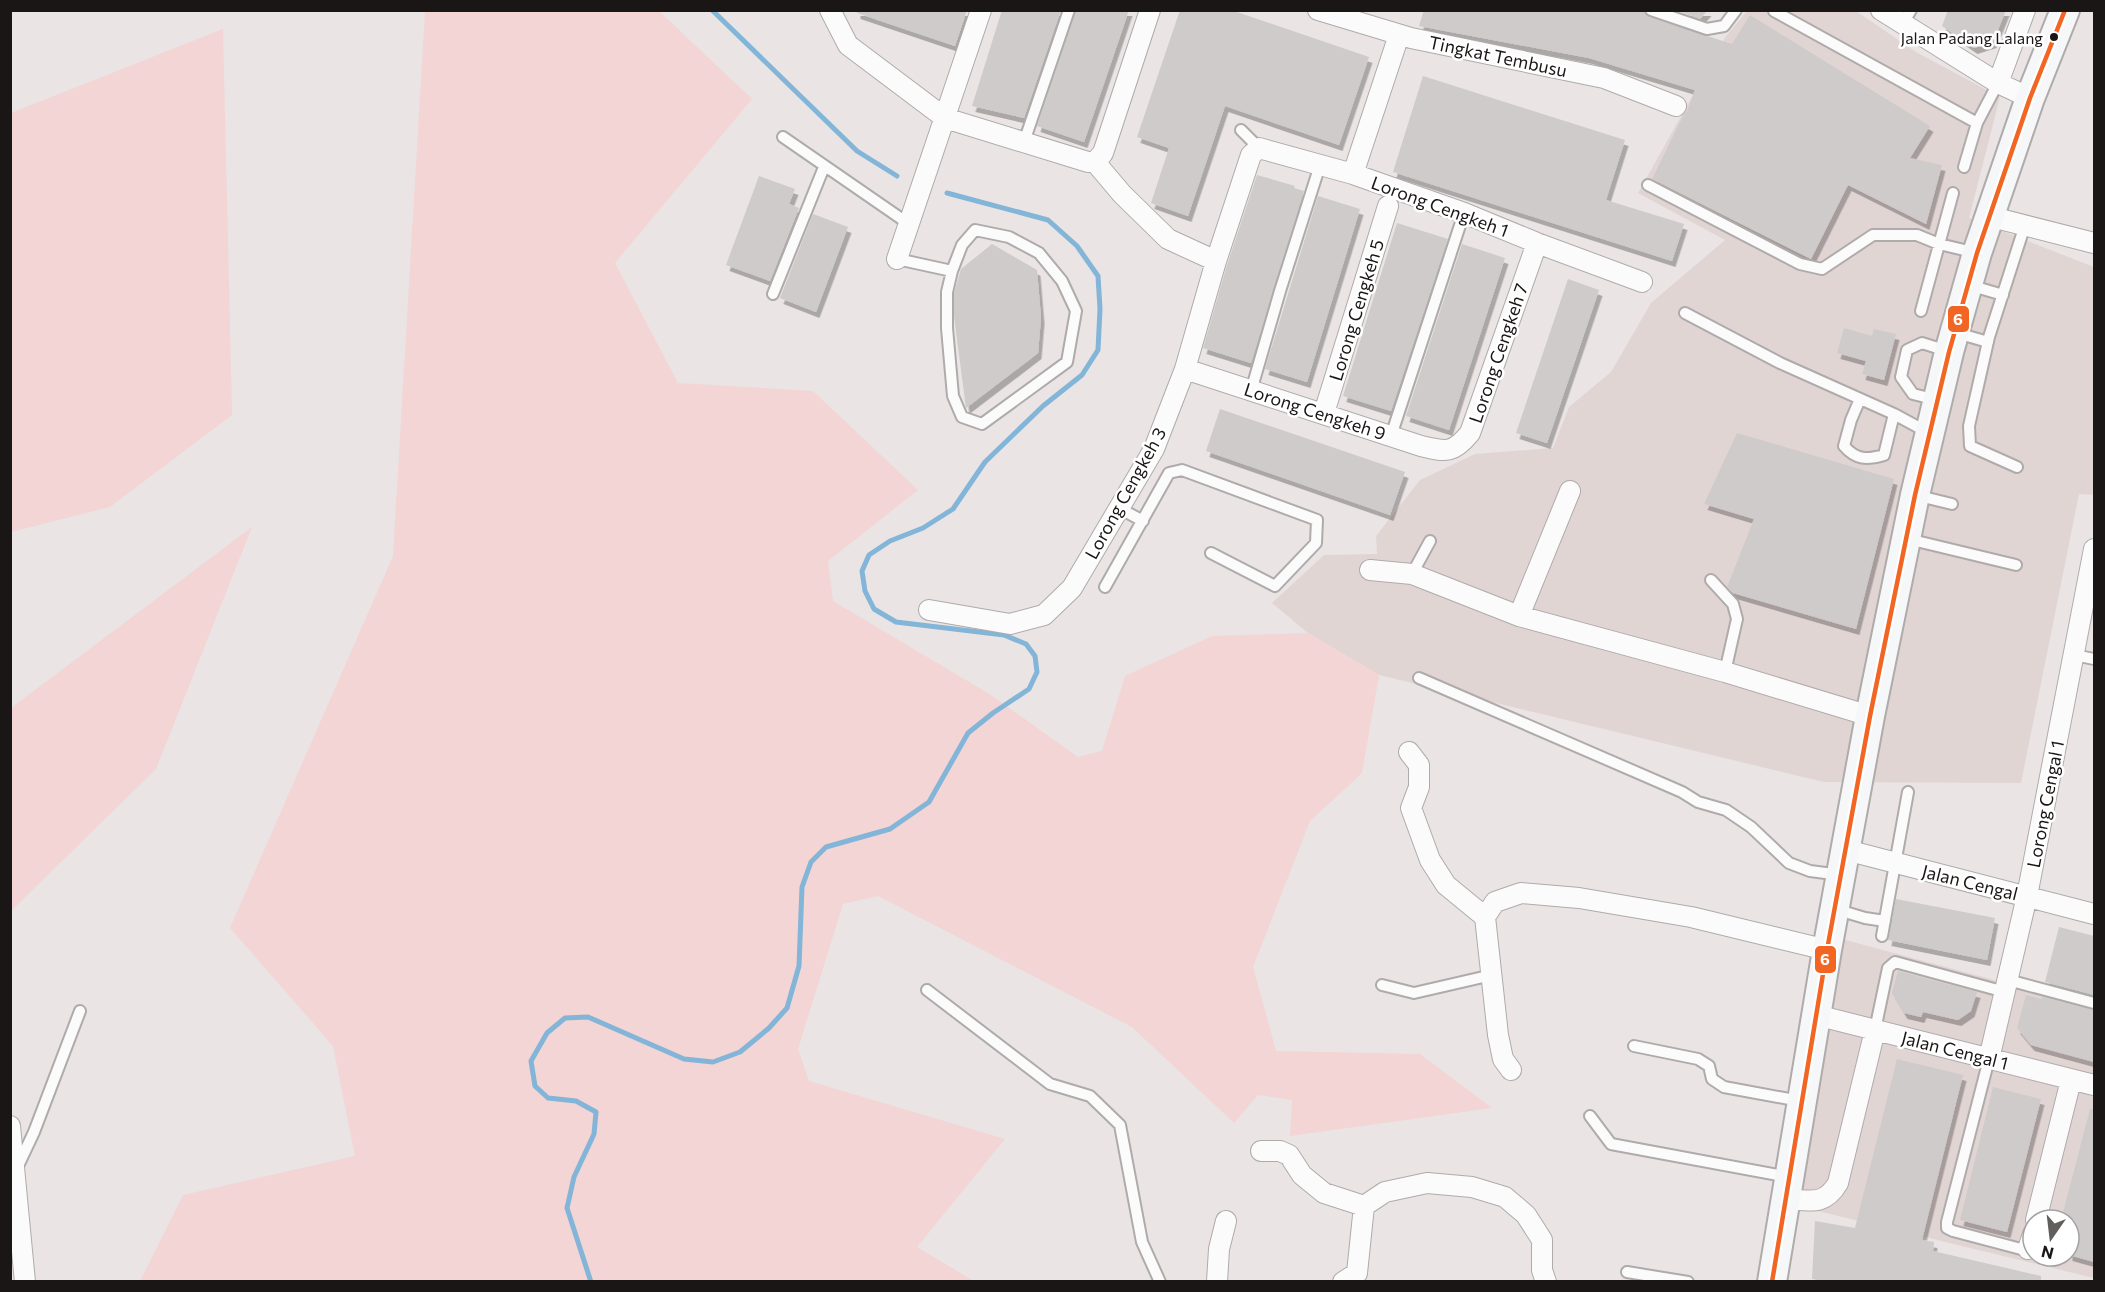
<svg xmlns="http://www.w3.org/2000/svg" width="2105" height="1292" font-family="Commissioner,sans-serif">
  <defs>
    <filter id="shadow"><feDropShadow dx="3.5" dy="6" stdDeviation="0" flood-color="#0004"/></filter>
  </defs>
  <rect width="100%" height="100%" fill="#eae4e4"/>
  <path fill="#e1d5d4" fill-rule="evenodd" d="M1747,11H1856L1916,52L2000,97L1969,218L2094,267V495L2079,494L2021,783L1824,782L1379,675L1308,633L1272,603L1324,555L1377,554L1376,536L1420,480L1475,454L1553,448L1569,407L1611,372L1651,303L1725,240L1638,193L1726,36Z
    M1842,939L2094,1007V1278L1793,1205ZM2033,1220H2069V1256H2033Z"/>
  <path fill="#f2d5d4" d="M425,11H659L752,99L615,263L678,383L813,391L918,490L828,561L833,601L991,695L1078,757L1102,751L1125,676L1212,636L1308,633L1379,675L1362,773L1310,821L1253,967L1276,1051L1420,1054L1492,1108L1290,1136L1292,1100L1258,1095L1234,1123L1132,1027L878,896L843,904L798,1049L809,1081L1005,1139L917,1247L972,1280L971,1281H140L183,1195L355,1156L333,1046L230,928L393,556Z
    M223,29L232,415L110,507L11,532V113Z
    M252,527L156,769L11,911V708Z"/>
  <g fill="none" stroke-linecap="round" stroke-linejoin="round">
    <path stroke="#82b5d7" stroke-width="5" d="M712,10L857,151L897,176
      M591,1282L567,1208L574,1177L594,1134L596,1112L576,1101L548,1098L535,1086L531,1061L547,1033L565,1018L588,1017L684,1059L713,1062L740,1052L769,1028L787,1008L799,966L802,887L811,862L826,847L890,829L929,802L968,733L993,713L1029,689L1037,672L1035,656L1026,644L1004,635L896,622L874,609L865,591L862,571L869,555L890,541L923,528L953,509L985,462L1043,406L1082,375L1098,350L1100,309L1098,276L1077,246L1048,220L947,193"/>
  </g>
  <path fill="#cfcbcb" filter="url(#shadow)" d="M857,10H967L955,46L857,13Z
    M1002,10H1061L1024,118L972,106Z
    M1076,10H1129L1084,142L1037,126Z
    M1180,10H1231L1369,57L1339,145L1225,106L1188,216L1151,203L1169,148L1137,137Z
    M1424,10H1644L1649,17L1732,44L1750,15L1930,126L1910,158L1942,165L1926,224L1848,185L1811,259L1809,258L1652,179L1683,116L1687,111L1695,90L1589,58L1419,26Z
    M1676,10H1708L1700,19Z
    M1948,10H2006L1993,42L1974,48L1942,26Z
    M1423,76L1625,140L1606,200L1684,224L1672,261L1393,172Z
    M1257,175L1295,186L1294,188L1304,191L1251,363L1203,348L1227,265Z
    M759,176L795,189L789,204L799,208L770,281L726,265Z
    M1318,196L1360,209L1307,382L1265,369Z
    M813,214L848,227L816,312L780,298Z
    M1397,223L1448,239L1391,411L1343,396Z
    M992,244L1037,270L1041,318L1038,353L966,408L954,316V293L961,269Z
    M1462,244L1505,258L1449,430L1406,416Z
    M1568,279L1599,290L1547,443L1516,433Z
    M1844,328L1872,336L1874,329L1896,334L1884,380L1862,374L1866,361L1837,353Z
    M1220,409L1405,472L1390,515L1206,451Z
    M1737,433L1894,479L1856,629L1733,593L1727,587L1754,519L1704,504Z
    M1896,899L1995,918L1987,960L1888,940Z
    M2059,927L2094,936V995L2045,982Z
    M1898,971L1977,992L1971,1011L1958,1020L1923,1012L1921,1017L1904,1013L1892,993Z
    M2026,995L2041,999L2042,997L2094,1010V1062L2031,1045L2017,1028Z
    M1897,1059L1963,1075L1922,1240L1934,1242L1933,1251L2041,1276V1281H1830L1812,1279L1815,1221L1855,1228Z
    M1993,1087L2041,1099L2007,1232L1960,1220Z
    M2090,1109H2094V1262L2069,1255V1220H2061Z"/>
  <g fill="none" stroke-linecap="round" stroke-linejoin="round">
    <defs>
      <path id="lane" d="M1651,10L1707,29L1724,26L1736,10
        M1774,11L1977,123
        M1902,25L1911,10
        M1241,130L1259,148
        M783,137L909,224
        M1024,142L1069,10
        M1964,167L1977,123L1998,83
        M1648,185L1800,264L1822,269L1873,235H1917L1939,244L1977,253
        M975,230L1009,237L1039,253L1062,281L1076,311L1067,362L982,424L962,417L953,396L947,328V292L952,271L962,245Z
        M897,259L952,271
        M1969,285L2003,295
        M773,294L824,167
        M1921,311L1953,193
        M1685,313L1780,363L1894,414L1929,433
        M1957,333L1988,342
        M1251,391L1280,291L1320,165
        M1860,399L1851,420L1844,446C1856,460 1867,460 1884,455L1894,414
        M1937,400L1913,394L1901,377L1907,350L1922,343L1947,351
        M1391,436L1464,213
        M2017,467L1970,446L1969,426L1989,337L2025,225
        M1915,495L1952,504
        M1119,508L1143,521
        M1908,539L2016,565
        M1412,574L1430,541
        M1711,580L1733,604L1737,619L1725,672
        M1105,587L1169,473L1182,470L1317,520L1316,543L1275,586L1211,553
        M2074,655L2094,659
        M1419,678L1682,792L1698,802L1726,810L1751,827L1789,863L1810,871L1841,875
        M1835,909L1865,918L1885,921
        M1882,936L1908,792
        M2008,980L2094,1003
        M1382,985L1414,993L1492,975
        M927,990L1050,1084L1090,1096L1120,1125L1142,1242L1160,1282
        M1875,1030L1888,968L1895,962L2005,992
        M1634,1046L1698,1059L1709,1066L1712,1079L1724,1087L1800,1101
        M1989,1059L1947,1222V1228L1953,1231L2021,1249H2028
        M1590,1116L1611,1144L1789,1177
        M17,1168L34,1132L80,1011
        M1627,1272L1688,1282"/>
      <path id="street" d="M830,10L848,45L945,118L1088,162H1095L1122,194L1168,239L1216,261
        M1318,10L1411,38L1604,78L1676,106
        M1881,10L1998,83L2030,98
        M1998,83L2025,10
        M1095,162L1103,153L1150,10
        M1353,174L1399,35
        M1988,216L2094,243
        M897,259L981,10
        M1185,369L1421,446C1446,452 1453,454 1470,433L1537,243
        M1324,413L1388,206
        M1370,570L1412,574L1519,616L1725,672L1870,716
        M929,610L1010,624L1044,615L1072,588L1154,449L1185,369L1216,261L1251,155L1259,148L1353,174L1464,213L1537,243L1642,282
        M1519,616L1570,491
        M1409,752L1419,765V787L1411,808L1430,860L1446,885L1485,917L1498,1035L1503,1059L1511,1070
        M1846,850L2094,914
        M1485,917L1495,902L1521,893L1579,898L1691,917L1827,950
        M1816,1015L2094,1085
        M1989,1059L2027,896L2094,549
        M10,1126L25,1282
        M1261,1151H1280L1289,1155L1302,1175L1324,1193L1364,1206
        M1785,1199C1809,1200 1824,1207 1838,1183L1875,1030
        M2036,1220L2071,1080
        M2028,1249L2033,1234
        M1217,1282L1219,1249L1226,1221
        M1343,1282L1357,1273L1364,1206L1385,1192L1427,1183L1472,1187L1505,1197L1526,1215L1542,1240V1270L1546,1282"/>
      <path id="secondary" d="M1772,1282L1827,950L1870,716L1915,495L1949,352L1977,253L2030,98L2065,10"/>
    </defs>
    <use href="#lane" stroke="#afabab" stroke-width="14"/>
    <use href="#street" stroke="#afabab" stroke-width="22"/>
    <use href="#secondary" stroke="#afabab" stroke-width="32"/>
    <use href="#lane" stroke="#fcfbfb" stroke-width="10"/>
    <use href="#street" stroke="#fcfbfb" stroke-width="20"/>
    <use href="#secondary" stroke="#f6f7f8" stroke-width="28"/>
    <defs>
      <path id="bus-1" d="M1772,1282L1827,950L1870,716L1915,495L1949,352L1977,253L2030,98L2065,10"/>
    </defs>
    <use href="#bus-1" stroke="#fff" stroke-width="9"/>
    <use href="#bus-1" stroke="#f26522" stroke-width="4.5"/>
  </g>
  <circle fill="#1a1616" stroke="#fff" stroke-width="2" cx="2054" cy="37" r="5"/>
  <g text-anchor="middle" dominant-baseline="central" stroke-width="5" stroke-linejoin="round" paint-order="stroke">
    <g font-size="16" fill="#1a1616" stroke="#fff" text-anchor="end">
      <text x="2043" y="37">Jalan Padang Lalang</text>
    </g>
    <g font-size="18" fill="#1a1616" stroke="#fff">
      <text transform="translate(1498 56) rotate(12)">Tingkat Tembusu</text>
      <text transform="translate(1440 206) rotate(20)">Lorong Cengkeh 1</text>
      <text transform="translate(1356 310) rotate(-73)">Lorong Cengkeh 5</text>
      <text transform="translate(1498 353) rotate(-71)">Lorong Cengkeh 7</text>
      <text transform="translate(1315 411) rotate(18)">Lorong Cengkeh 9</text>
      <text transform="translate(1125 493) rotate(-61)">Lorong Cengkeh 3</text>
      <text transform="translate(2045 804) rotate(-79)">Lorong Cengal 1</text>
      <text transform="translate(1970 882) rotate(14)">Jalan Cengal</text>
      <text transform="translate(1955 1050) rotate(14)">Jalan Cengal 1</text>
    </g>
  </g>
  <g stroke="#fff" stroke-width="2">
    <rect x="1947" y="305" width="23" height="28" rx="6" fill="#f26522"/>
    <rect x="1814" y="945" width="23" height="29" rx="6" fill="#f26522"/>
  </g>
  <g font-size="16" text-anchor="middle" font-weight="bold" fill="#fff">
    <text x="1958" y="325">6</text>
    <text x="1825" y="965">6</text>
  </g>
  <rect width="2105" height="1292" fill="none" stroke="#1a1616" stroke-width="24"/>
  <g transform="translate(2051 1238) rotate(194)"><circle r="28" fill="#ffffff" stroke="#a3a2a2" stroke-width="1.5"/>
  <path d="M0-4.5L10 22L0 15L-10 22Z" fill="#635e5e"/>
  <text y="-9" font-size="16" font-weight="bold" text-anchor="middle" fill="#1a1616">N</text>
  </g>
</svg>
